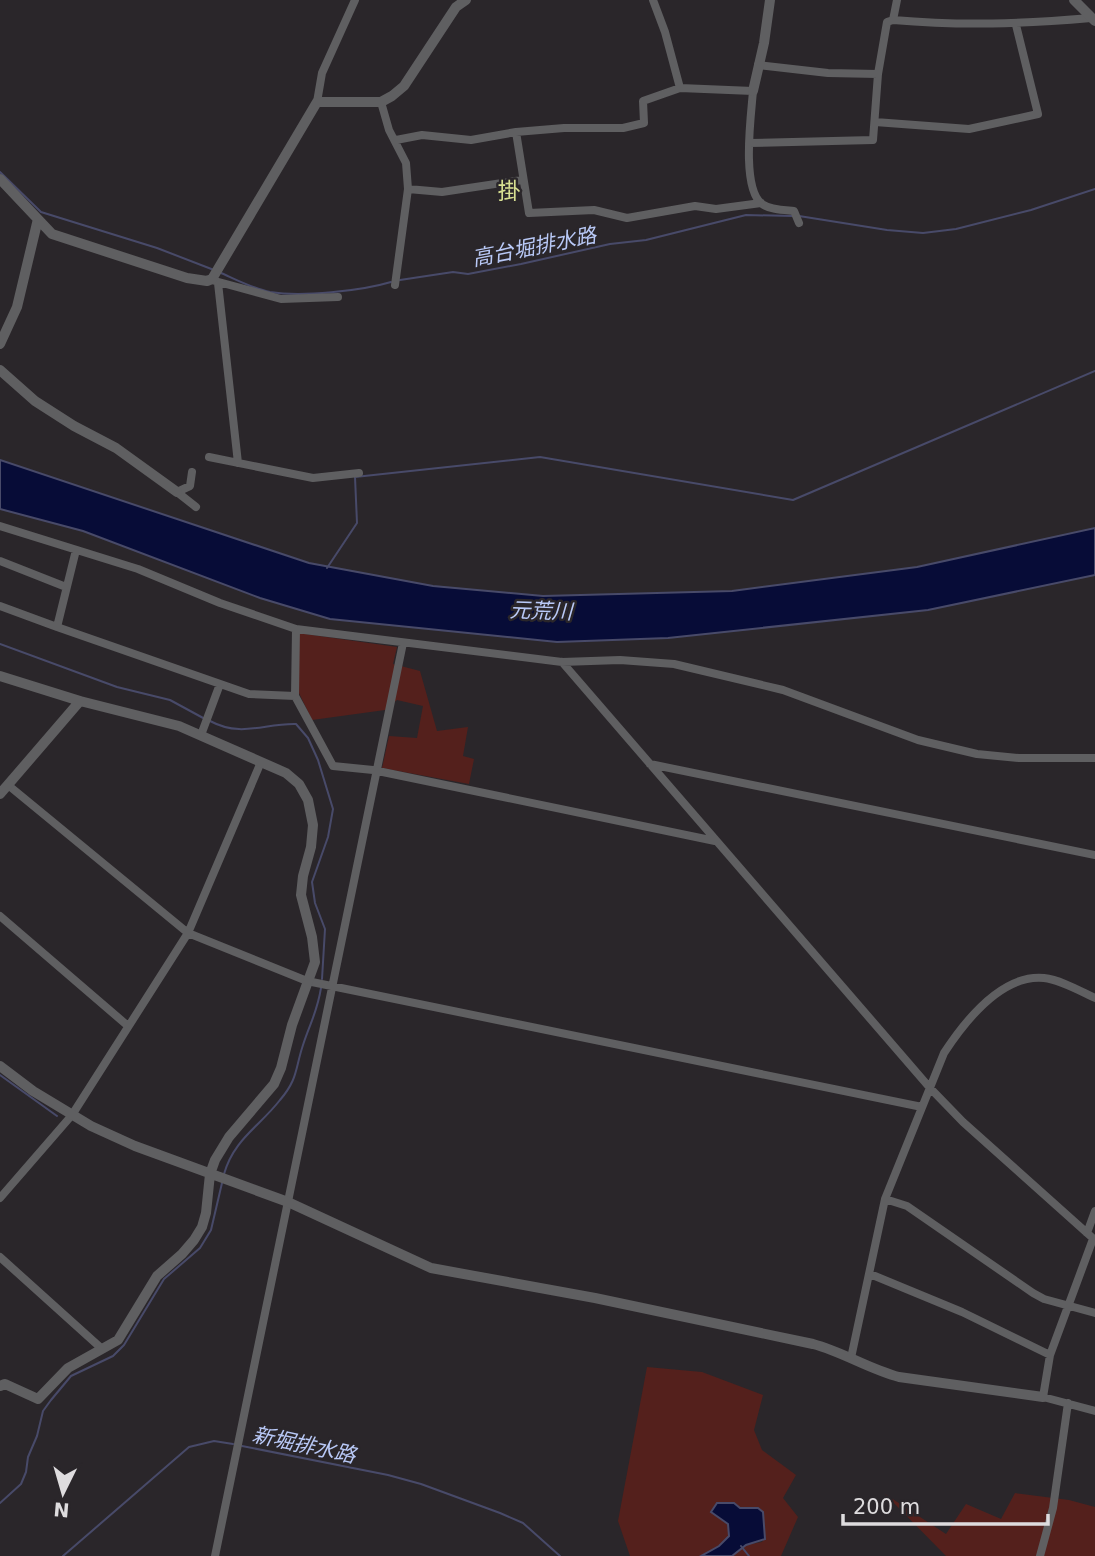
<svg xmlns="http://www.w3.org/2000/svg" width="1095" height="1556" font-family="'DejaVu Sans','Noto Sans JP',sans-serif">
  <rect width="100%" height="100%" fill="#2a262a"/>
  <path fill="#54201c" d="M298,633L397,647L393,664L420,671L437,731L468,727L463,756L474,759L469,784L382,768L389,736L417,738L423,706L397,700L385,710L312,720L298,691Z
    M647,1367L702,1372L763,1395L754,1430L762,1450L796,1475L783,1498L798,1517L781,1556H732L746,1545L762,1542L765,1537L763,1512L749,1508H740L734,1503H717L714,1507L719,1517L728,1524L729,1536L719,1546L701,1556H630L618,1521Z
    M1015,1493L1069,1500L1095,1507V1556H946L885,1494L946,1534L966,1504L1001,1519Z"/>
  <path fill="#070c37" stroke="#484a69" stroke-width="2" d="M0,460L309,563L433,586L543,596L732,591L917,567L1095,528V575L928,610L668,638L557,642L330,619L260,598L83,531L0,509Z
    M717,1503H734L740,1508H758L763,1512L765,1539L746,1545L732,1556H701L719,1546L729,1536L728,1524L711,1512Z"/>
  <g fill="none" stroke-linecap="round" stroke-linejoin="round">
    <path stroke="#484a69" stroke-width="2" d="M0,172L41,212L157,248L214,270
      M799,216L887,230L923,233L956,229L1031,210L1095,189
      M219,272C235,279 254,289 270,292C302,297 361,291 391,282
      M400,280L453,272L468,274L521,264L610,244L646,240L746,215L793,216
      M327,568L357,523L355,477L540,457L793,500L1095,371
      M0,644L117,687L170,700L205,719
      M210,721C242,738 264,723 296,724L308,738L318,760L333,809L328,837L312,882L315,903L325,929L322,979
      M0,1075L57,1116
      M224,1174C234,1139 259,1127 280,1100C298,1079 295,1069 303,1045C310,1023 317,1013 321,988
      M242,1446L388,1475L421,1484L500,1513L523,1523L560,1556
      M0,1503L21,1484L26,1472L28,1457L37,1436L43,1411L51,1400L71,1376L113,1356L124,1345L164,1279L200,1248L211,1230L222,1183
      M741,1546L749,1556
      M63,1556L189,1447L214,1441L233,1444"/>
    <path stroke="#5f5f61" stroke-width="8" d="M653,0L665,32L680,88
      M893,20C963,26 1021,24 1091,18
      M758,65L828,73L878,74
      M317,102L322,73L355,0
      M381,102L389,130L406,163L408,189L395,285
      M875,122L969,129L1038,114L1016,25
      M516,132L529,213L594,210L627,218L695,206L716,209L761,203
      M396,140L422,135L471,140L516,132L564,128H623L644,123L643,101L680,88L753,91C751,116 741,188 762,204C771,210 783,210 794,211L799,223
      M749,143L873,140L878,74L887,22L893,20L897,0
      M408,189L442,192L522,180
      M215,281L281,299L338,297
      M218,283L238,463
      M209,457L313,478L359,473
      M192,472L190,486L177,492L196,507
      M0,526L138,569L220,603L296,629L562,662L620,660L674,664L783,690L918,740L977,754L1019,758H1095
      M76,550L57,627L249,694L295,696L333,766L373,770L715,841
      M0,561L66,587
      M0,606L57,627
      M562,662L930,1088L963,1122L1095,1240
      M295,696L296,629
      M201,735L220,684
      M650,764L1095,855
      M8,785L188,933L307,981L922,1107
      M0,916L128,1026
      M0,1198L72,1115L188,933L261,762
      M885,1199L907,1206L1033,1293L1044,1299L1095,1313
      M1087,1233L1095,1211
      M1093,1239L1050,1355L1043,1397L1095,1411
      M0,1257L101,1348
      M870,1274L962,1312L1050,1355
      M851,1358L885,1199L944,1053C965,1021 1002,974 1044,978C1061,980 1080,991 1095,998
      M215,1556L403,643
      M1040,1556L1053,1508L1068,1403"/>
    <path stroke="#5f5f61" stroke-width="10" d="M1074,0L1095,21
      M753,91L764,43L770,0
      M0,179L52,234L187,278L207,281L212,279L317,102H381L392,96L404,86L456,7L466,0
      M0,344L17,307L38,219
      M0,370L35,401L74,426L116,448L177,492
      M0,676L80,701L179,726L286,773L299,784L308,800L313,825L311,847L303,876L301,895L312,937L315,962L292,1025L281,1068L274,1084L229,1137L215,1160L210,1174L206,1213L202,1227L194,1240L182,1254L157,1276L118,1340L68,1368L38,1399L5,1384L0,1386
      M0,794L80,701
      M0,1066L33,1091L91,1126L135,1146L288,1202L431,1268L595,1298L813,1344C843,1352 869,1369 899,1377L1043,1397"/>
  </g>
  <g text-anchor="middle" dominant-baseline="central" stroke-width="5" stroke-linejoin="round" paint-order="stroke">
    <g font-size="21" font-style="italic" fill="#b9c9f7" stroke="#2a262a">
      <text transform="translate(534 247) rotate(-11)">高台堀排水路</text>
      <text transform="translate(541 611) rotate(2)">元荒川</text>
      <text transform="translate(304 1445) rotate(12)">新堀排水路</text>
    </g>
    <g font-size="23" fill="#d8e092" stroke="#2a262a">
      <text x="509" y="191">掛</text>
    </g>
  </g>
  <g transform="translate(63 1493) rotate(185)" stroke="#2a262a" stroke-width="5" paint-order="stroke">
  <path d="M0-5L12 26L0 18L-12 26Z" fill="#dedcde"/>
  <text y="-10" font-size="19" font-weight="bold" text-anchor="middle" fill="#dedcde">N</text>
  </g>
  <path d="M843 1514v10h205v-10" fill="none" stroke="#dedcde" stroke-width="3.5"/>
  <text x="853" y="1514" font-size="21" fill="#dedcde" stroke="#2a262a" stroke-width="5" paint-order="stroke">200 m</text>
</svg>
